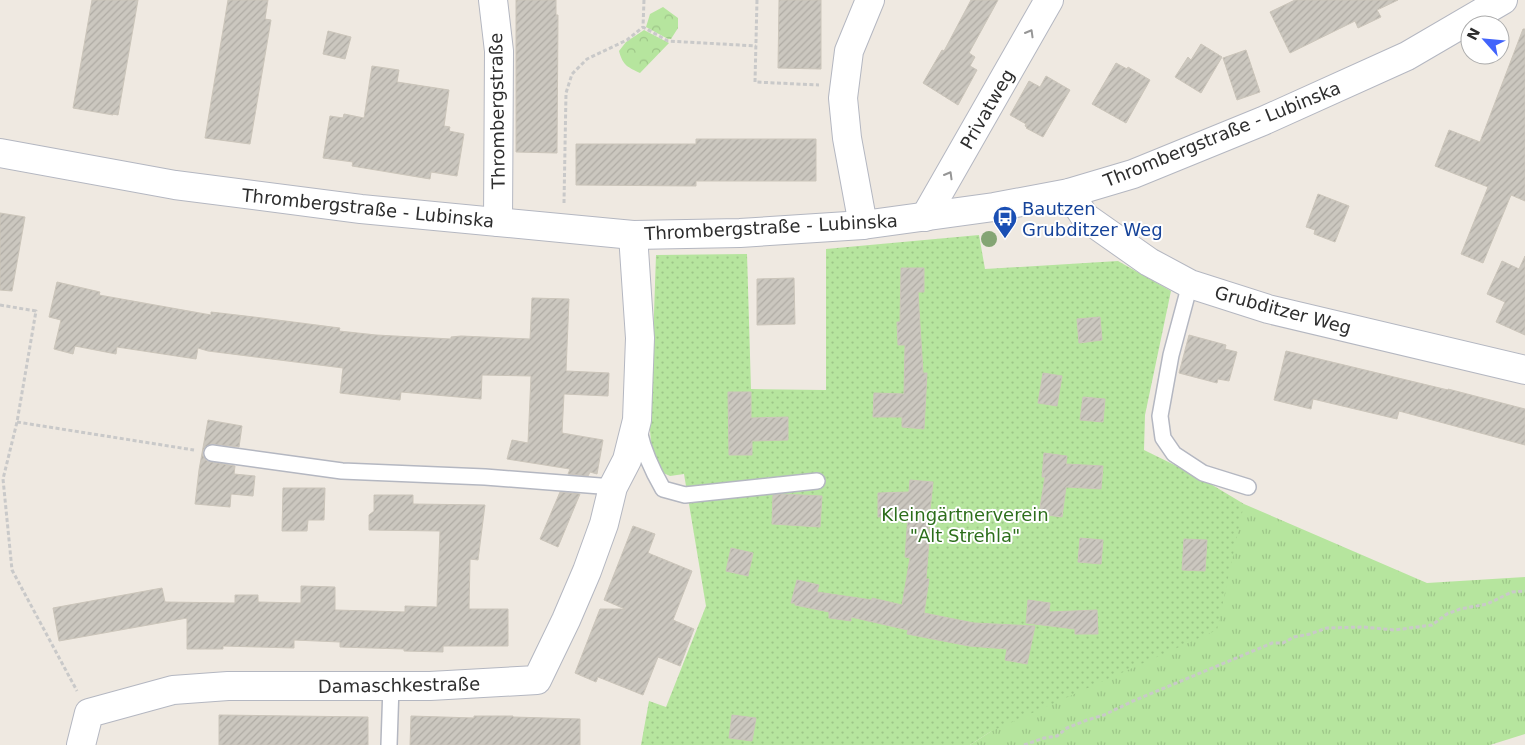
<svg xmlns="http://www.w3.org/2000/svg" width="1525" height="745" font-family="'DejaVu Sans',sans-serif">
  <defs>
    <pattern id="grass-tufts" width="24" height="20" patternUnits="userSpaceOnUse" patternTransform="scale(1.25)"><rect width="24" height="20" fill="#b6e59e"/><path d="M3 7l-1-3M5 7V3M7 7l1-3M15 17l-1-3M17 17v-4M19 17l1-3" fill="none" stroke="#9dc588"/></pattern>
    <pattern id="forest-crowns" width="20" height="18" patternUnits="userSpaceOnUse" patternTransform="scale(1.25)"><rect width="20" height="18" fill="#b6e59e"/><path d="M2 6a3 3 0 1 1 6 0M12 15a3 3 0 1 1 6 0" fill="none" stroke="#9dc588"/></pattern>
    <pattern id="garden-dots" width="8" height="8" patternUnits="userSpaceOnUse" patternTransform="scale(1.25)"><rect width="8" height="8" fill="#b6e59e"/><path d="M2 2h.1M6 6h.1" fill="none" stroke="#9dc588" stroke-width="1.8" stroke-linecap="round"/></pattern>
    <pattern id="building-hatch" width="6" height="6" patternUnits="userSpaceOnUse" patternTransform="scale(1.25)"><rect width="6" height="6" fill="#cbc7bf"/><path d="M-1 1l2-2M0 6l6-6M5 7l2-2" fill="none" stroke="#afaba4"/></pattern>
  </defs>
  <rect width="100%" height="100%" fill="#efe9e1"/>
  <path fill="url(#grass-tufts)" d="M1244,504L1427,583L1525,577V734L1490,745H970L990,732Z"/>
  <path fill="url(#forest-crowns)" d="M663,7L678,18V28L671,39H668L646,27L650,14Z
    M644,30L669,43L640,73C628,67 623,66 619,51L626,42Z"/>
  <path fill="url(#garden-dots)" d="M979,235L985,269L1118,261L1171,291L1145,415L1144,450L1199,477L1244,504L1217,630L990,732L970,745H641L649,701L666,707L706,606L684,474L670,476L659,471L652,454L650,430L656,255L747,254L751,389L826,390V249Z"/>
  <path fill="url(#building-hatch)" stroke="#cbc5ba" d="M92,0H138L118,115L113,114V115L73,108Z
    M228,0H268L265,19L271,20L250,144L205,138Z
    M516,0H556V15H558L557,153L516,152Z
    M779,0H821V69L778,68Z
    M971,0H998L969,53L975,57L970,66L977,70L958,105L923,83L942,50L944,51Z
    M1295,0H1398L1377,10L1381,17L1358,28L1355,21L1290,53L1270,12Z
    M1523,29H1525V201L1511,195L1483,263L1461,254L1488,187L1435,166L1449,130L1480,142Z
    M328,31L351,37L345,59L323,54Z
    M1201,44L1222,57L1201,93L1175,77L1188,57L1191,60Z
    M1246,50L1260,92L1237,100L1223,58Z
    M1116,63L1127,69L1128,67L1150,80L1126,123L1092,104Z
    M372,66L399,70L397,82L449,90L444,126L450,127L449,131L464,134L457,176L431,172L430,179L352,166L353,162L323,158L330,116L343,118L344,114L364,118Z
    M1046,76L1070,90L1043,137L1026,128L1027,127L1025,126L1026,124L1010,115L1029,81L1040,87Z
    M696,139H816V181H696V186L576,185V144H696Z
    M1318,194L1349,206L1335,242L1314,234L1315,230L1306,227Z
    M0,213L25,217L12,291L0,290Z
    M1525,256V335L1496,322L1505,302L1487,294L1502,261L1519,269Z
    M901,268H924V292H918L923,373H927L924,429L902,427V417H873L874,393L904,394L905,345H898L897,322H900Z
    M794,278L795,324L757,325V279Z
    M57,282L100,292L99,295L211,315V312L254,317L340,328L339,331L376,335L451,339V337L461,336L530,339L532,298L569,299L566,371L609,373L608,396L564,394L562,433L603,440L597,474L590,472L588,476L568,474L570,469L507,459L512,440L528,443L531,376L482,375L481,399L401,392L400,400L340,393L343,368L208,351L198,348L196,359L117,347L116,354L75,346L73,354L54,349L61,320L49,317Z
    M1100,317L1102,340L1079,343L1077,319Z
    M1189,335L1226,345L1225,349L1237,352L1229,381L1218,379L1217,383L1179,373Z
    M1286,351L1448,390V389L1525,409V445L1399,411L1397,419L1313,399L1311,409L1274,400Z
    M1043,373L1062,376L1057,406L1038,403Z
    M728,392H751V418L788,417V440L752,441V455H729Z
    M1083,397L1105,399L1103,422L1080,420Z
    M208,420L242,426L239,447L213,444L205,447L203,451V456L207,461L235,466L234,474L255,476L253,496L231,494L230,507L195,504L199,470Z
    M1044,453L1067,456L1066,464L1103,466L1101,489L1066,487L1062,517L1039,514L1045,477H1042Z
    M910,480L933,482L928,529H930L926,579H929L924,613L974,623L1035,626L1027,664L1005,660L1007,649L969,646L907,634L908,630L851,617V621L829,618V612L795,605V603H791L797,580L819,585L817,592L872,600V598L902,605L910,558L905,557L908,515L878,517V493L909,492Z
    M283,488H325L324,520H308L307,531H282Z
    M560,492L580,494L558,547L540,539Z
    M781,494L822,496L820,527L772,524L773,495Z
    M374,495H413V504L485,505L478,560L470,559L469,609H508V646H443V652L404,651V649L340,647V642L294,640V648L223,646V649H187V618L59,641L53,608L162,588L165,602L235,603V595H258V602L301,603V586L335,587V610L405,612V606L437,607L440,531L369,530V515L374,511Z
    M633,526L655,534L648,553L692,571L673,620L694,629L680,666L658,657L643,695L598,677L596,682L575,673L600,609H625L604,600Z
    M1080,538L1103,540L1101,564L1078,562Z
    M1184,539L1207,540L1205,571L1182,570Z
    M731,548L753,553L748,576L726,571Z
    M1028,600L1050,603L1049,612L1097,610L1098,634H1075V629L1026,623Z
    M219,715L368,717V745H219Z
    M732,715L756,718L752,741L729,738Z
    M411,716L474,718V716H513V717L580,719V745H410Z"/>
  <g fill="none" stroke-linecap="round" stroke-linejoin="round">
    <defs>
      <path id="service" d="M1190,284L1171,355L1160,416L1163,438L1174,454L1203,473L1248,487
        M639,431C644,453 652,470 663,489L685,495L817,481
        M212,453L342,471L485,477L613,487
        M389,745L391,686"/>
      <path id="minor" d="M493,0L499,51L498,222
        M1069,193L1085,217L1149,262L1190,284L1268,309L1525,370
        M925,217L1049,0
        M863,225L847,138L843,98L849,51L870,0
        M81,745L89,713L173,690L228,686H430L537,680L566,620L587,571L604,524L613,487L627,460L637,420L640,338L633,235"/>
      <path id="tertiary" d="M0,153L175,185L361,209L633,235L740,233L863,225L994,207L1069,193L1133,174L1263,121L1407,56L1503,0"/>
    </defs>
    <use href="#service" stroke="#b4b7c1" stroke-width="18"/>
    <use href="#minor" stroke="#b4b7c1" stroke-width="30"/>
    <use href="#tertiary" stroke="#b4b7c1" stroke-width="30"/>
    <path stroke="#c9c9c9" stroke-width="3" stroke-dasharray="4 2.5" stroke-linecap="butt" d="M644,0L643,27L668,41L756,46
      M757,0L755,82L819,85
      M564,203L566,93L572,74L587,59L627,40L643,27
      M0,305L36,311L17,422L3,479L12,570L77,691
      M17,422L194,450
      M1024,745L1044,738L1057,736L1067,728L1087,720L1104,715L1133,701L1272,643H1283L1294,637L1310,634L1327,628L1363,627L1395,630L1432,625L1447,614L1460,609L1487,604L1512,592L1525,591"/>
    <use href="#service" stroke="#fff" stroke-width="15"/>
    <use href="#minor" stroke="#fff" stroke-width="28"/>
    <use href="#tertiary" stroke="#fff" stroke-width="28"/>
  </g>
  <circle fill="#84a574" cx="989" cy="239" r="8"/>
  <defs><path id="oneway-chevron" d="M-2-3.5L2.5 0L-2 3.5" fill="none" stroke-width="1.6" stroke-linecap="round" stroke-linejoin="round" transform="scale(1.25)"/></defs>
  <g stroke="#969696">
    <use href="#oneway-chevron" transform="translate(1030 33) rotate(-60)"/>
    <use href="#oneway-chevron" transform="translate(949 175) rotate(-60)"/>
  </g>
  <defs>
    <symbol id="bus-pin" viewBox="-11 -11 22 30"><path d="M0 17L-7.5 6A9.5 9.5 0 1 1 7.5 6Z" fill="#1a4fb4" stroke="#fff"/><path d="M-5-6H5V4H4V6H2V4H-2V6H-4V4H-5ZM-3.5-4V0h7V-4ZM-3.5 1.2v1.5H-2V1.2ZM2 1.2v1.5H3.5V1.2Z" fill="#fff"/></symbol>
  </defs>
  <g fill-rule="evenodd">
    <use href="#bus-pin" x="991" y="204" width="28" height="38"/>
  </g>
  <g text-anchor="middle" dominant-baseline="central" stroke-width="4" stroke-linejoin="round" paint-order="stroke">
    <g font-size="18" fill="#2e2e2e" stroke="#fff">
      <text transform="translate(987 109) rotate(-60)">Privatweg</text>
      <text transform="translate(497 111) rotate(-91)">Thrombergstraße</text>
      <text transform="translate(1222 134) rotate(-22)">Thrombergstraße - Lubinska</text>
      <text transform="translate(368 208) rotate(6)">Thrombergstraße - Lubinska</text>
      <text transform="translate(771 227) rotate(-3)">Thrombergstraße - Lubinska</text>
      <text transform="translate(1283 310) rotate(15)">Grubditzer Weg</text>
      <text transform="translate(399 685) rotate(-1)">Damaschkestraße</text>
    </g>
    <g font-size="18" fill="#164399" stroke="#fff" text-anchor="start">
      <text x="1022" y="208">Bautzen<tspan x="1022" dy="21">Grubditzer Weg</tspan></text>
    </g>
    <g font-size="18" fill="#2c6e1b" stroke="#fff">
      <text x="965" y="514">Kleingärtnerverein<tspan x="965" dy="21">"Alt Strehla"</tspan></text>
    </g>
  </g>
  <g transform="translate(1485 40) rotate(297)"><circle r="24" fill="#ffffff" stroke="#ababab"/>
  <path d="M0-4L9 19L0 12L-9 19Z" fill="#4264fb"/>
  <text y="-8" font-size="14" font-weight="bold" text-anchor="middle" fill="#2e2e2e">N</text>
  </g>
</svg>
